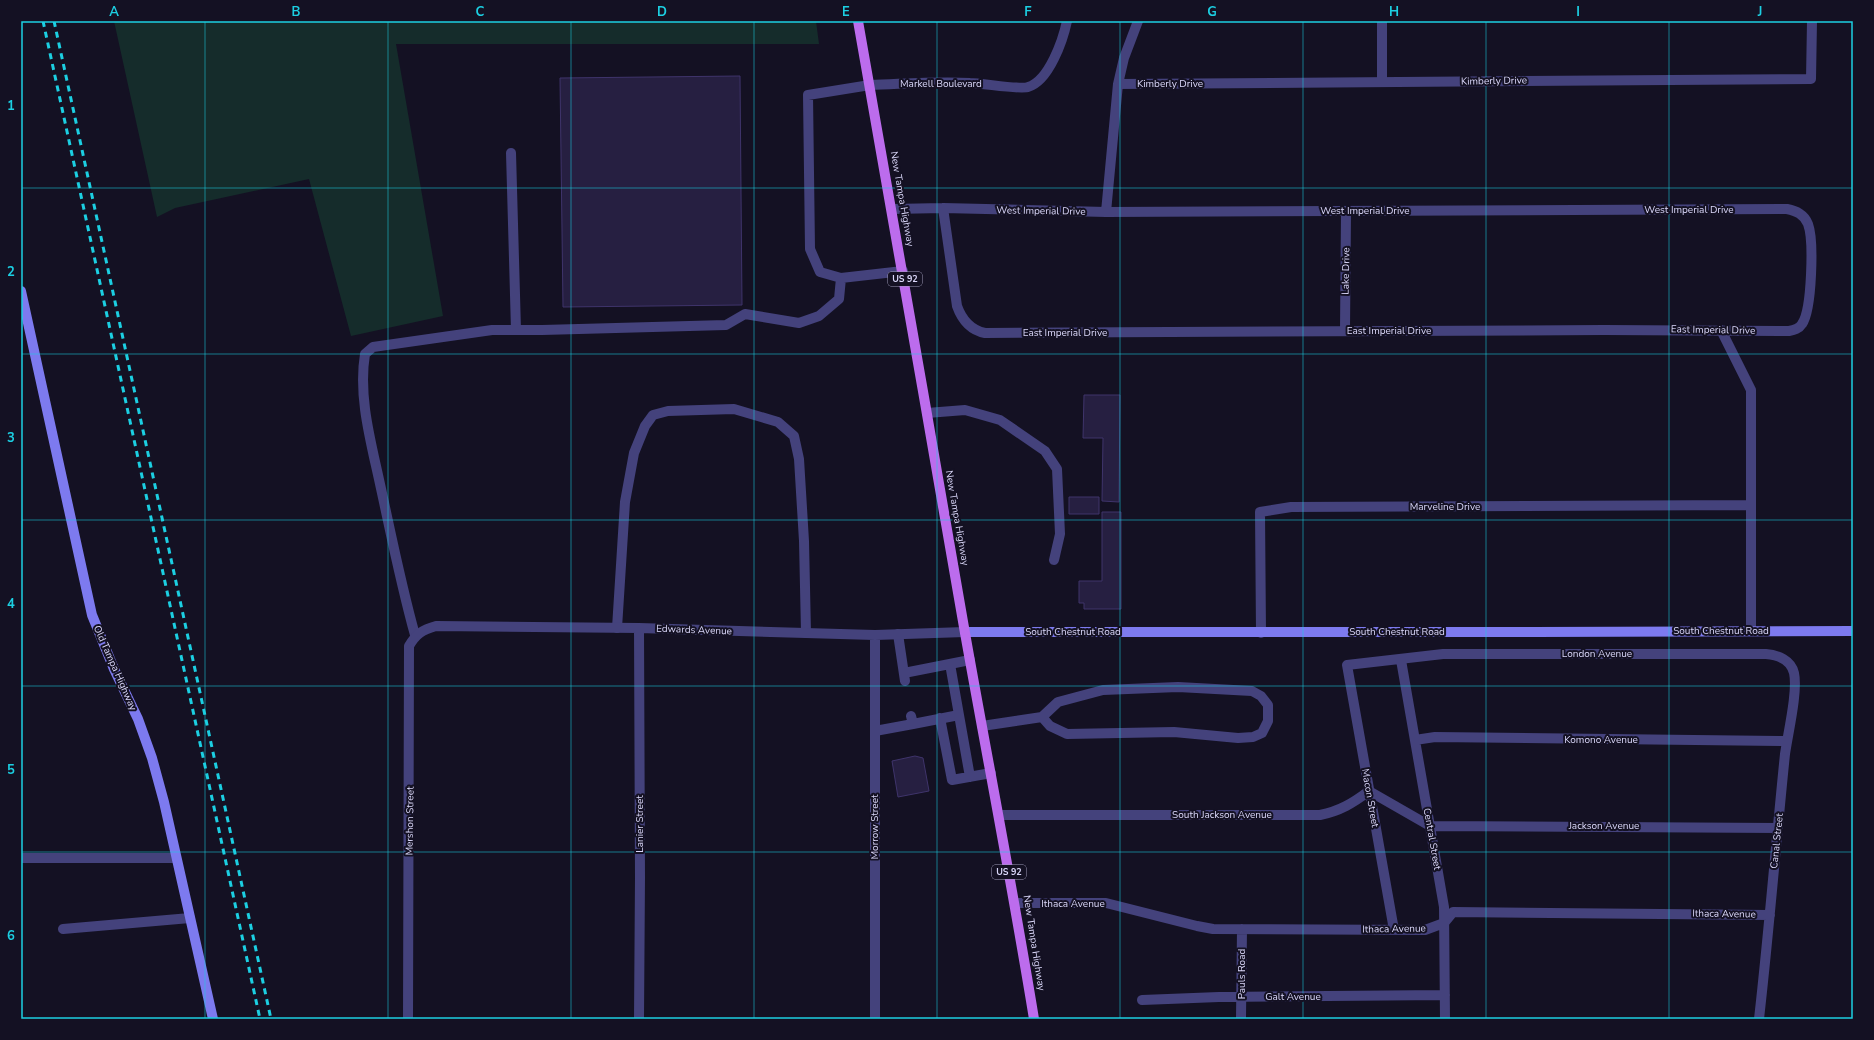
<svg xmlns="http://www.w3.org/2000/svg" width="1874" height="1040" font-family="'Nunito Sans',sans-serif">
  <rect width="100%" height="100%" fill="#141123"/>
  <path fill="#152c2b" d="M114,21H816L819,44H396L443,316L351,336L309,179L175,208L157,217Z"/>
  <path fill="#261f41" stroke="#3f346b" d="M740,76L742,305L563,307L560,78Z
    M1084,395H1120L1119,502L1102,501L1103,438H1083Z
    M1069,497H1099V514H1069Z
    M1102,512H1121V609H1084V603H1079V581H1102Z
    M915,756L923,758L929,791L898,797L892,761Z"/>
  <g fill="none" stroke-linecap="round" stroke-linejoin="round">
    <path stroke="#44427c" stroke-width="10" d="M870,85L808,95L810,249L820,272L841,278L903,271
      M511,153L516,330
      M927,413L965,410L1000,420L1045,451L1057,469L1060,534L1054,560
      M617,628L625,502L634,453L645,426L653,415L668,411L734,409L778,422L794,436L799,459L804,541L806,633
      M898,634L905,681
      M415,635C401,585 391,534 380,484C371,442 358,397 365,354L373,347L492,330H542L726,325L745,314L799,323L819,316L839,299L841,278
      M904,673L970,660
      M959,715L970,777
      M940,718L952,780L991,773
      M913,724L959,715L950,664
      M982,726L1042,717L1058,702L1103,690L1178,687L1252,691L1261,696L1268,705V721L1262,733L1253,737L1238,738L1174,732L1067,734L1050,726L1042,717
      M875,731L913,724L911,716
      M21,858H176
      M63,929L190,918"/>
    <path stroke="#44427c" stroke-width="10" d="M1382,82V21
      M1118,84L1811,79L1812,21
      M870,85C903,84 937,81 970,83C982,83 1021,90 1028,87C1049,81 1063,40 1067,21
      M893,209L943,208L1106,212L1787,209C1796,211 1804,214 1808,224C1814,240 1812,310 1802,324C1799,329 1794,330 1789,331L1604,330L985,333C970,330 962,320 957,306L943,208
      M1106,212L1118,84L1124,58L1138,21
      M1721,330L1751,390V631
      M1345,331L1346,212
      M639,628L640,877L639,1019
      M1261,633L1260,512L1291,507L1751,505
      M875,635V1019
      M1401,660L1444,907L1445,1019
      M1415,740L1435,737L1787,741
      M999,815H1320C1340,811 1353,803 1369,791L1430,826L1778,828
      M1015,903H1106L1197,926L1213,929L1425,930L1444,923L1453,912L1770,915
      M1394,930L1347,665L1443,654H1766C1778,655 1791,660 1794,673C1798,691 1788,733 1785,754C1776,842 1769,931 1759,1019
      M1142,1000L1219,997L1445,995
      M408,1019L409,646C416,634 422,630 436,626L639,628L875,635L965,632
      M1241,1019L1242,929"/>
    <path stroke="#7d7aef" stroke-width="10" d="M21,291L92,615L114,669L138,719L152,758L164,802L213,1019
      M965,632H1534L1853,631"/>
    <path stroke="#bc6ced" stroke-width="10" d="M858,21C895,225 929,429 965,633C988,762 1013,890 1034,1019"/>
    <path stroke="#1ccfe2" stroke-width="3" stroke-dasharray="6 5" stroke-linecap="butt" d="M43,21L260,1019
      M54,21L271,1019"/>
  </g>
  <path fill="none" stroke="#1ccfe2" stroke-width="1" stroke-opacity="0.55" d="M205,21V1019M388,21V1019M571,21V1019M754,21V1019M937,21V1019M1120,21V1019M1303,21V1019M1486,21V1019M1669,21V1019M21,188H1853M21,354H1853M21,520H1853M21,686H1853M21,852H1853"/>
  <g text-anchor="middle" dominant-baseline="central" stroke-width="4" stroke-linejoin="round" paint-order="stroke">
    <g fill="#141123" stroke="#9f9cba" stroke-width="1">
      <rect x="888" y="272" width="34" height="14" rx="3"/>
      <rect x="992" y="865" width="34" height="14" rx="3"/>
    </g>
    <g font-size="9" font-weight="bold" fill="#dbd8fa">
      <text x="905" y="279">US 92</text>
      <text x="1009" y="872">US 92</text>
    </g>
    <g font-size="10" fill="#dbd8fa" stroke="#141123">
      <text transform="translate(1494 81) rotate(-1)">Kimberly Drive</text>
      <text x="941" y="84">Markell Boulevard</text>
      <text x="1170" y="84">Kimberly Drive</text>
      <text transform="translate(902 199) rotate(80)">New Tampa Highway</text>
      <text x="1689" y="210">West Imperial Drive</text>
      <text transform="translate(1041 211) rotate(1)">West Imperial Drive</text>
      <text x="1365" y="211">West Imperial Drive</text>
      <text transform="translate(1346 271) rotate(-89)">Lake Drive</text>
      <text transform="translate(1713 330) rotate(1)">East Imperial Drive</text>
      <text x="1389" y="331">East Imperial Drive</text>
      <text x="1065" y="333">East Imperial Drive</text>
      <text x="1445" y="507">Marveline Drive</text>
      <text transform="translate(957 518) rotate(80)">New Tampa Highway</text>
      <text transform="translate(694 630) rotate(2)">Edwards Avenue</text>
      <text x="1721" y="631">South Chestnut Road</text>
      <text x="1073" y="632">South Chestnut Road</text>
      <text x="1397" y="632">South Chestnut Road</text>
      <text x="1597" y="654">London Avenue</text>
      <text transform="translate(115 668) rotate(66)">Old Tampa Highway</text>
      <text x="1601" y="740">Komono Avenue</text>
      <text transform="translate(1370 798) rotate(80)">Macon Street</text>
      <text x="1222" y="815">South Jackson Avenue</text>
      <text transform="translate(410 821) rotate(-89)">Mershon Street</text>
      <text transform="translate(640 824) rotate(-90)">Lanier Street</text>
      <text x="1604" y="826">Jackson Avenue</text>
      <text transform="translate(875 827) rotate(-90)">Morrow Street</text>
      <text transform="translate(1432 839) rotate(80)">Central Street</text>
      <text transform="translate(1777 841) rotate(-84)">Canal Street</text>
      <text x="1073" y="904">Ithaca Avenue</text>
      <text transform="translate(1724 914) rotate(1)">Ithaca Avenue</text>
      <text transform="translate(1394 929) rotate(-1)">Ithaca Avenue</text>
      <text transform="translate(1034 943) rotate(81)">New Tampa Highway</text>
      <text transform="translate(1242 974) rotate(-90)">Pauls Road</text>
      <text x="1293" y="997">Galt Avenue</text>
    </g>
  </g>
  <rect width="1874" height="1040" fill="none" stroke="#141123" stroke-width="44"/>
  <rect x="22" y="22" width="1830" height="996" fill="none" stroke="#1ccfe2" stroke-width="1.5"/>
  <g font-size="13" text-anchor="middle" font-weight="bold" fill="#1ccfe2">
    <text x="114" y="16">A</text>
    <text x="296" y="16">B</text>
    <text x="480" y="16">C</text>
    <text x="662" y="16">D</text>
    <text x="846" y="16">E</text>
    <text x="1028" y="16">F</text>
    <text x="1212" y="16">G</text>
    <text x="1394" y="16">H</text>
    <text x="1578" y="16">I</text>
    <text x="1760" y="16">J</text>
    <text x="11" y="110">1</text>
    <text x="11" y="276">2</text>
    <text x="11" y="442">3</text>
    <text x="11" y="608">4</text>
    <text x="11" y="774">5</text>
    <text x="11" y="940">6</text>
  </g>
</svg>
